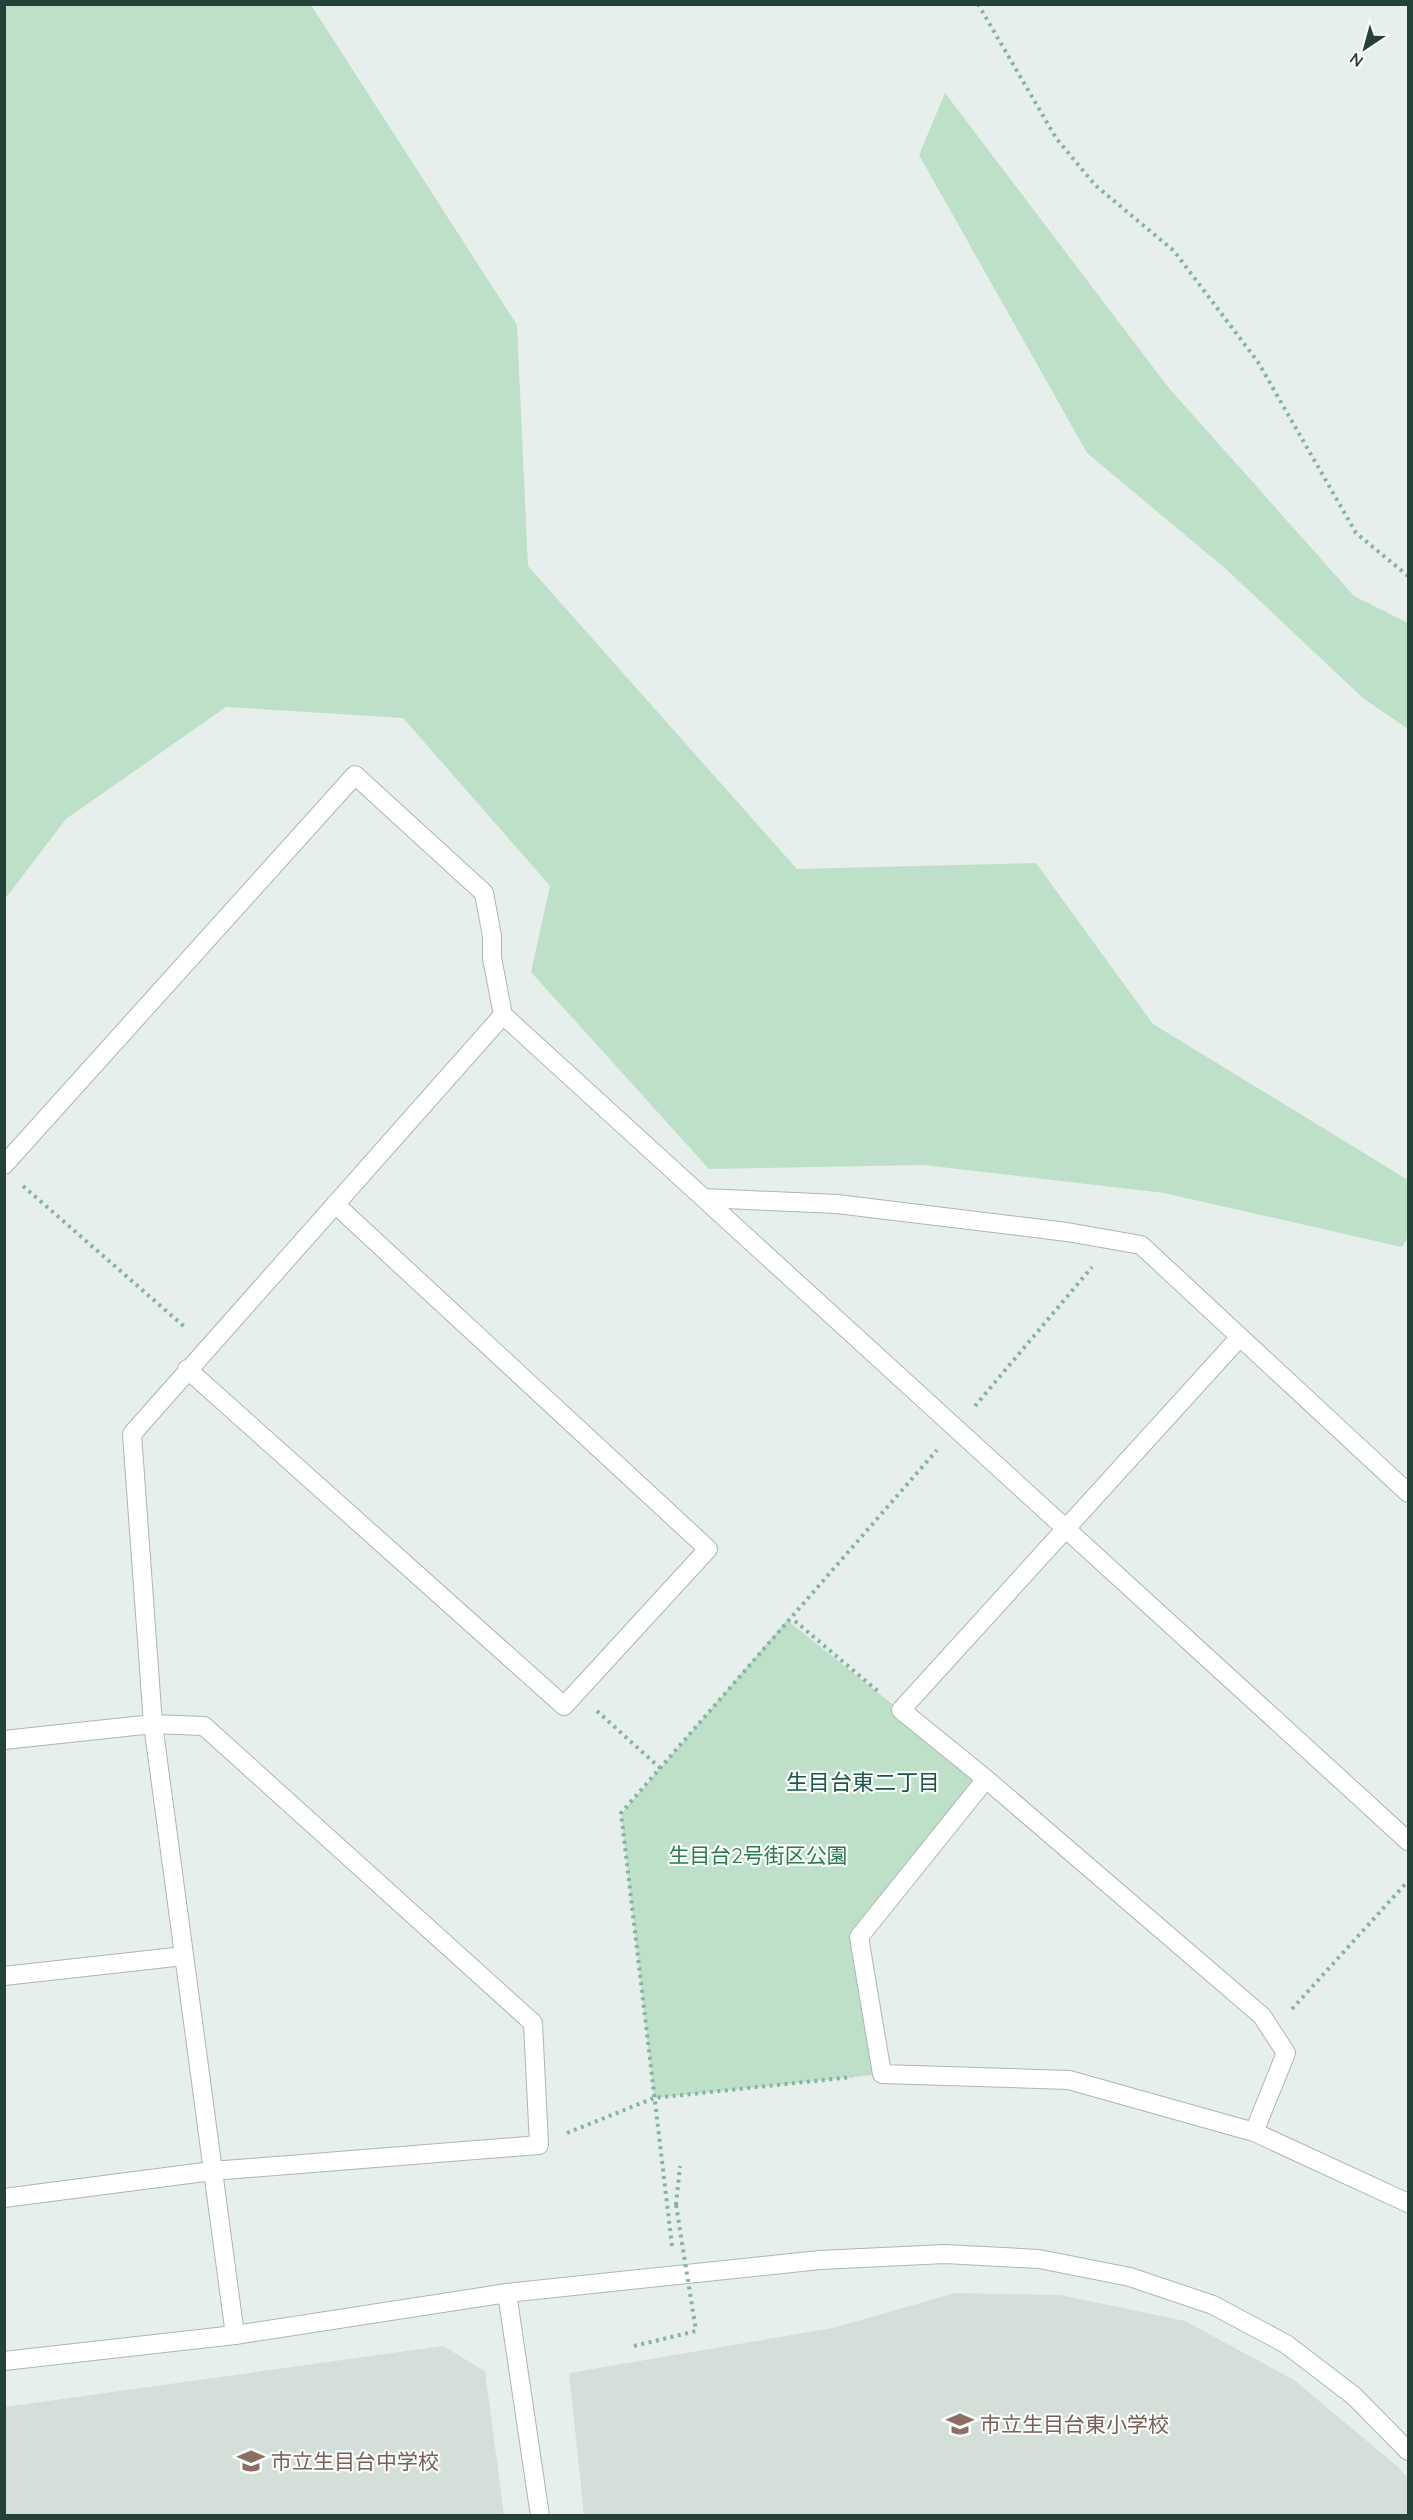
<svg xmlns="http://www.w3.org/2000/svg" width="1413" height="2520" font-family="Quicksand,'Noto Sans JP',sans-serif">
  <rect width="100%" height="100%" fill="#e6efeb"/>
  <path fill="#d4dfda" d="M955,2293L1060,2295L1185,2321L1294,2380L1398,2467L1408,2478V2515H584L569,2373L833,2328Z
    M443,2346L485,2371L504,2515H5V2407Z"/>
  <path fill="#bfe0c8" d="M5,4L311,5L517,325L528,566L797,869L1036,863L1153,1024L1408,1180V1237L1402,1247L1164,1193L924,1165L709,1169L531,972L550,886L403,718L226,707L66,819L5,899Z
    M945,93L1168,387L1354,596L1408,623V729L1364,699L1227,570L1087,453L919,155Z
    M787,1620L986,1779L859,1937L882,2074L654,2098L621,1814Z"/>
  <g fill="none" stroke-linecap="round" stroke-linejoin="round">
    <defs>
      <path id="street" d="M4,1165L355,775L484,893L492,936V958L503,1015L1408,1841
        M704,1198L837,1204L1067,1232L1141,1245L1408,1493
        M1240,1337L901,1710L986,1779L1262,2016L1286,2053L1254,2132
        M187,1369L564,1706L708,1549L335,1204
        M4,1740L153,1724L204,1726L533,2023L539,2145L212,2171L4,2198
        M986,1779L859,1937L882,2074L1069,2080L1254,2132L1408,2203
        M4,1976L184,1956
        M507,2293L540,2516
        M235,2335L153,1724L132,1434L503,1015"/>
      <path id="secondary" d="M4,2361L235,2335L507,2293L820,2260L945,2254L1039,2259L1130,2277L1213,2305L1286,2344L1354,2396L1408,2451"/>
    </defs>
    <use href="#street" stroke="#a8b8b2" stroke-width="20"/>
    <use href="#secondary" stroke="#a4bbb3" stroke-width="20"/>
    <path stroke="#86b3a5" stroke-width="4" stroke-dasharray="3 4.5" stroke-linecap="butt" d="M978,4L1056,138L1095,185L1174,251L1258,362L1356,533L1408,576
      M23,1186L187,1329
      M975,1406L1092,1267
      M795,1621L880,1693
      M597,1711L660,1768
      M1292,2009L1408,1881
      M567,2133L654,2098L852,2077
      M676,2205L680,2166
      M672,2246L621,1813L937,1450
      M634,2346L696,2331"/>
    <use href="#street" stroke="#fff" stroke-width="18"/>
    <use href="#secondary" stroke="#fff" stroke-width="18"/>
    <path stroke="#86b3a5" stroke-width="4" stroke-dasharray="3 4.5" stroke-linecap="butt" d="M676,2205L696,2331"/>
  </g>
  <defs>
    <symbol id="school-bare" viewBox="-9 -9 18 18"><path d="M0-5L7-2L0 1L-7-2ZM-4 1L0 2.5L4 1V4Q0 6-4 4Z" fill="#8d6e63" stroke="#f7fbf9" stroke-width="2.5" paint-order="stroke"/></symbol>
  </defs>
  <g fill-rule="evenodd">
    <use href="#school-bare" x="941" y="2405" width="38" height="38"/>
    <use href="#school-bare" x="232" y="2442" width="38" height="38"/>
  </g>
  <g text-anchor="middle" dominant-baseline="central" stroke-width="4.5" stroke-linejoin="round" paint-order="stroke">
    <g font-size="21" fill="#2d7a4b" stroke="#f7fbf9">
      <text x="758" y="1855">生目台2号街区公園</text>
    </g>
    <g font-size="21" fill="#785e54" stroke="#f7fbf9" text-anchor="start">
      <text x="980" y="2424">市立生目台東小学校</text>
      <text x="271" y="2461">市立生目台中学校</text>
    </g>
    <g font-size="22" fill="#1f5548" stroke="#f7fbf9">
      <text x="863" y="1782">生目台東二丁目</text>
    </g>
  </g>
  <rect width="1413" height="2520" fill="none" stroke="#24423a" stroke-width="12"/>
  <g transform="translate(1365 48) rotate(216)" stroke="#f7fbf9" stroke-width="4.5" paint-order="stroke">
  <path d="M0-4.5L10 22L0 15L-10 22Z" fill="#24423a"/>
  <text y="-9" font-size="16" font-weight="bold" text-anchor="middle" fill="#24423a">N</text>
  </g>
</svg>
